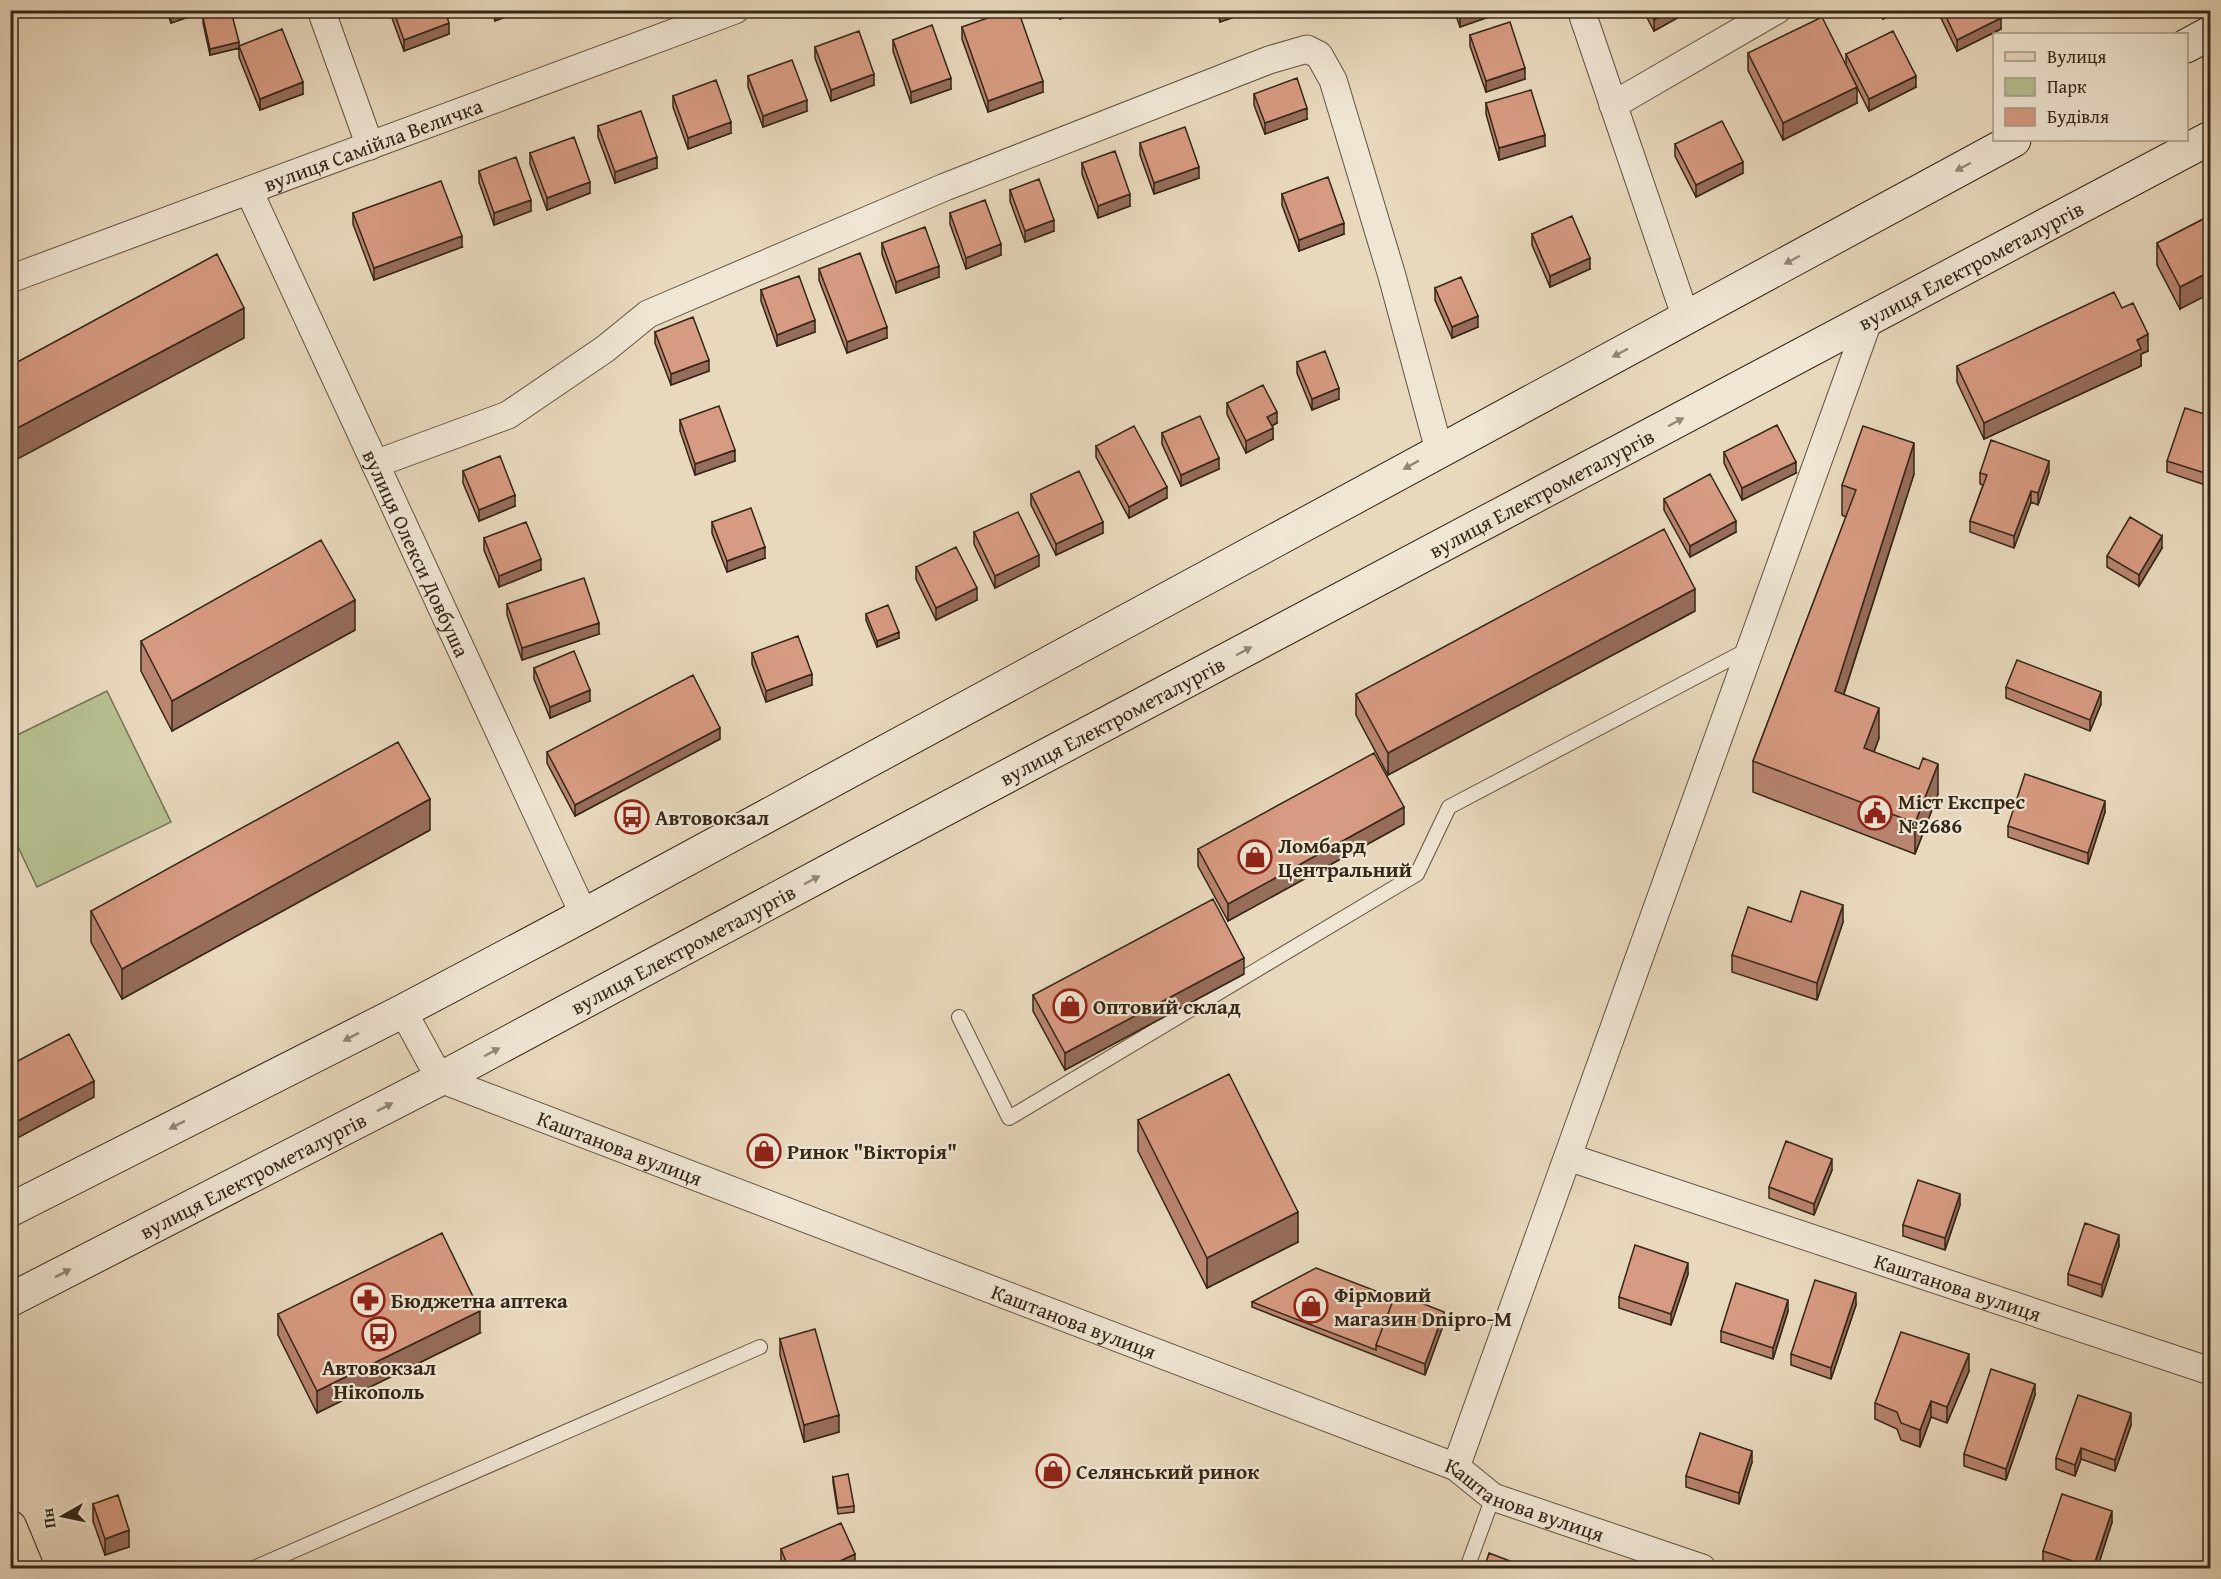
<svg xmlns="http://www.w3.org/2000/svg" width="2221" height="1579" font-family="'Gentium Book Plus',serif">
  <rect width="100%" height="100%" fill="#e8d8bd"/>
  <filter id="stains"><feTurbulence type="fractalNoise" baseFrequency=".00333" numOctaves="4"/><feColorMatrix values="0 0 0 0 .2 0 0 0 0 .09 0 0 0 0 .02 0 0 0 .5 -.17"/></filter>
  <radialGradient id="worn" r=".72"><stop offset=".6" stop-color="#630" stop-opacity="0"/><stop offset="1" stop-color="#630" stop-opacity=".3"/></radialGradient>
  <path fill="#b6bf91" stroke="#757254" stroke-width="1.5" d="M107,691L171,822L37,887L11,832V738Z"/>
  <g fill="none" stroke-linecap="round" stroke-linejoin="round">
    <defs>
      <path id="service" d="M959,1017L1009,1118L1417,874L1449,807L1749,649
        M254,1568L760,1347
        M1467,1568L1493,1497"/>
      <g id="minor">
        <path d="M321,10L370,146"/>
        <path d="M1581,10L1686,318"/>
        <path d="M1613,105L1777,10"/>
        <path id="s1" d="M249,191L584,915"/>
        <path id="s2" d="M10,279L735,10"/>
        <path d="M375,464L508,415L605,349L648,314L945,187L1269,60L1307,49L1319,55L1333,80L1392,276L1439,450"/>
        <path id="s3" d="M403,1011L440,1079L1456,1467L1493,1497L1702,1568"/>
        <path id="s4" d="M1568,1157L2210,1371"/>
        <path d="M1456,1467L1869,319"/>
      </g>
      <g id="secondary">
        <path d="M2186,46L2210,33"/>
        <path d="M10,1210L403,1011L584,915L2014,140"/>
        <path id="s5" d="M10,1300L440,1079L832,869L2210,138"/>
      </g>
      <path id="primary" d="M10,1527L27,1568"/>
    </defs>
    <use href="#service" stroke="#615240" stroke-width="16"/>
    <use href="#minor" stroke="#615240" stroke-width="29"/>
    <use href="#secondary" stroke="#342616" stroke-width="35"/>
    <use href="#primary" stroke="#342616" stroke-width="35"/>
    <use href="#service" stroke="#f0e6d4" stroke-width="14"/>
    <use href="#minor" stroke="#f0e6d4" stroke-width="27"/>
    <use href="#secondary" stroke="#f0e6d4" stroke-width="33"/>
    <use href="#primary" stroke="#e8d8bd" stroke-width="33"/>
  </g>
  <path fill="#b98470" stroke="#342616" stroke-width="1.5" d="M166,10H209L171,23Z
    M389,10H445L449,34L404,51Z
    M491,10H523L495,21Z
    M1057,10H1085L1060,19Z
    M1217,10H1254L1220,22Z
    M1454,10H1503V12L1460,27Z
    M1643,10H1688V12L1654,31Z
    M1879,10H1901L1883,19Z
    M1937,10H1998L2001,29L1957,51Z
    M203,18L239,48L210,55L203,23Z
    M962,27L1043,92L988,112L962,39Z
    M1470,35L1525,79L1486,92L1470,46Z
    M893,40L951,89L911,103L893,51Z
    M239,46L303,94L260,110L239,57Z
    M815,47L874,85L831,101L815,58Z
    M1748,53L1857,103L1783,140L1748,70Z
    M1846,54L1916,87L1869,111L1846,65Z
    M748,76L807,111L763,127L748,87Z
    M1254,94L1307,119L1265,134L1254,105Z
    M673,96L731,133L688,149L673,107Z
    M1486,103L1545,146L1499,160L1486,114Z
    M598,126L657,168L615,183L598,137Z
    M1140,143L1199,178L1154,194L1140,155Z
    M1675,144L1743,173L1696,197L1675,156Z
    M530,153L590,193L547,210L530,164Z
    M1082,163L1130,206L1098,218L1082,174Z
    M479,171L531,211L494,225L479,182Z
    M1010,190L1054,231L1025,242L1010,201Z
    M1282,194L1344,234L1299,251L1282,205Z
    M353,213L462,247L374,280L353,224Z
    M950,213L1001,255L966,269L950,224Z
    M2211,215L2180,309L2157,265V243Z
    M1532,234L1590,269L1550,287L1532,245Z
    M882,243L939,277L896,293L882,254Z
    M819,269L887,338L847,353L819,280Z
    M1435,288L1478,327L1452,338L1435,300Z
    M761,290L815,332L777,346L761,301Z
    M2122,308L2148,351L2141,354V366L1984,439L1957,382V366Z
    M655,332L709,371L671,385L655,343Z
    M1297,362L1339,399L1312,410L1297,373Z
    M1227,403L1277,423L1272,426L1273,439L1246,453L1227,414Z
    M2211,416V487L2167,472V461Z
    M680,420L735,461L695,475L680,431Z
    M1162,433L1219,469L1181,486L1162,444Z
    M1096,446L1167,498L1129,518L1096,457Z
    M1724,452L1796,473L1742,500L1724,463Z
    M463,471L515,506L479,521L463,483Z
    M2049,472L2038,505L2031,502L2014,548L1970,532V521L1983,485L1980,484V473Z
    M1914,474L1844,694L1879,738L1874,752L1938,794L1915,854L1753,792V761L1846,517L1842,515V485Z
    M1031,494L1103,533L1056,555L1031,505Z
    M1664,499L1736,532L1690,557L1664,510Z
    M712,522L765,558L727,572L712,533Z
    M974,532L1039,566L995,588L974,544Z
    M484,538L541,570L499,587L484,550Z
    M2162,548L2139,586L2107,567V556Z
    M916,567L977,600L936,620L916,579Z
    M507,604L599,634L522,660L507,615Z
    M1695,611L1388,775L1356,715V694Z
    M866,614L899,638L877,647L866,620Z
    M355,630L172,731L141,671V641Z
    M752,653L812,685L766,702L752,664Z
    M534,668L590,701L550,718L534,679Z
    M2006,687L2101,704L2090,731L2006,698Z
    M720,739L575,816L547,763V752Z
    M2105,812L2088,864L2008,837V826Z
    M1404,824L1228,921L1198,866V849Z
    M430,830L122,999L91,942V911Z
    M1843,922L1817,1000L1732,972V955Z
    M1244,974L1065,1070L1033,1011V995Z
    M1138,1120L1298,1242L1207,1288L1138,1151Z
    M1832,1170L1814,1215L1769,1198V1187Z
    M1960,1205L1945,1250L1903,1236V1225Z
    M2119,1246L2102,1297L2068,1285V1274Z
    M1688,1274L1671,1325L1619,1308V1297Z
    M1252,1302L1444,1323L1425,1375L1252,1307Z
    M1856,1305L1831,1379L1791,1365V1354Z
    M1788,1311L1773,1359L1721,1342V1331Z
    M278,1314L480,1333L317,1413L278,1335Z
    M2211,1314V1338L2207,1336V1325Z
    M780,1339L839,1432L804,1442L780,1355Z
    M1969,1371L1947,1423L1931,1417L1920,1447L1901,1440L1897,1429L1875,1419V1403Z
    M2035,1395L2006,1480L1964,1466V1454Z
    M2131,1425L2115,1471L2081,1459L2075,1476L2056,1469V1458Z
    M1752,1462L1739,1504L1686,1487V1476Z
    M833,1477L854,1506V1512L838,1514L833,1482Z
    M93,1504L129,1547L105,1555L93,1521Z
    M2112,1522L2097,1569H2062L2043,1562V1551Z
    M781,1549L855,1566L848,1569H784L781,1561Z"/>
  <path fill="#966c5b" stroke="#342616" stroke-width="1.5" d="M176,10H209L171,23V12Z
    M495,10H523L495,21Z
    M1060,10H1085L1060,19Z
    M1221,10H1254L1220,22V11Z
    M1475,10H1503V12L1460,27V16Z
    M1670,10H1688V12L1654,31V20Z
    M1883,10H1901L1883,19Z
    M2001,18V29L1957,51V40Z
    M449,23V34L404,51V40Z
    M239,42V48L210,55V49Z
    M1525,68V79L1486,92V81Z
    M874,74V85L831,101V90Z
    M1916,76V87L1869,111V99Z
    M951,78V89L911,103V92Z
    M1043,81V92L988,112V101Z
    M303,82V94L260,110V99Z
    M1857,87V103L1783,140V123Z
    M807,100V111L763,127V116Z
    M1307,108V119L1265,134V123Z
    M731,122V133L688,149V138Z
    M1545,135V146L1499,160V148Z
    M657,157V168L615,183V172Z
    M1743,162V173L1696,197V185Z
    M1199,167V178L1154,194V183Z
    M590,182V193L547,210V198Z
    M1130,194V206L1098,218V206Z
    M531,200V211L494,225V213Z
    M17,201V212L10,214V203Z
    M1054,220V231L1025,242V231Z
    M1344,223V234L1299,251V240Z
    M462,236V247L374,280V268Z
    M1001,244V255L966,269V258Z
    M1590,258V269L1550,287V276Z
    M939,266V277L896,293V282Z
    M2211,271V293L2180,309V287Z
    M244,308V338L10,463V432Z
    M1478,316V327L1452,338V327Z
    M815,320V332L777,346V335Z
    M887,327V338L847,353V342Z
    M2148,334V351L2141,354V366L1984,439V423Z
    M709,360V371L671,385V374Z
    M1339,388V399L1312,410V399Z
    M1277,412V423L1267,428V417Z
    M1273,428V439L1246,453V441Z
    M1914,443V474L1835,721V691Z
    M735,450V461L695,475V464Z
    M1219,458V469L1181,486V475Z
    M2049,461V472L2038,505V493Z
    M1796,462V473L1742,500V488Z
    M1167,487V498L1129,518V507Z
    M2031,491V502L2014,548V536Z
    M515,495V506L479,521V510Z
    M1736,521V532L1690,557V546Z
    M1103,522V533L1056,555V544Z
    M2162,536V548L2139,586V575Z
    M765,547V558L727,572V561Z
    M1039,555V566L995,588V576Z
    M541,559V570L499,587V576Z
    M977,588V600L936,620V608Z
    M1695,589V611L1388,775V753Z
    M355,600V630L172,731V701Z
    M599,623V634L522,660V648Z
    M899,632V638L877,647V641Z
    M812,674V685L766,702V691Z
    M590,690V701L550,718V707Z
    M2101,692V704L2090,731V720Z
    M1879,708V738L1864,778V748Z
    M720,728V739L575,816V805Z
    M1938,764V794L1915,854V823Z
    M430,799V830L122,999V969Z
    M2105,801V812L2088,864V853Z
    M1404,807V824L1228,921V904Z
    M1843,905V922L1817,1000V983Z
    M1244,958V974L1065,1070V1053Z
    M94,1081V1097L10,1142V1125Z
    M1832,1159V1170L1814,1215V1204Z
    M1960,1194V1205L1945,1250V1238Z
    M1298,1212V1242L1207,1288V1258Z
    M2119,1235V1246L2102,1297V1285Z
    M1688,1263V1274L1671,1325V1314Z
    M1856,1293V1305L1831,1379V1368Z
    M1788,1300V1311L1773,1359V1348Z
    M480,1311V1333L317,1413V1391Z
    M1444,1312V1323L1425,1375V1364Z
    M1969,1354V1371L1947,1423V1407Z
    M2035,1384V1395L2006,1480V1469Z
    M1931,1401V1417L1920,1447V1430Z
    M2131,1413V1425L2115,1471V1460Z
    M839,1415V1432L804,1442V1425Z
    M2081,1448V1459L2075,1476V1465Z
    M1752,1451V1462L1739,1504V1493Z
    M2112,1511V1522L2097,1569H2093Z
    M129,1530V1547L105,1555V1539Z
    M855,1554V1566L848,1569H823Z"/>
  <path fill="#d79a82" stroke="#342616" stroke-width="1.5" d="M393,10H445L449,23L404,40Z
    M1010,10H1018L1043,81L988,101L962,27Z
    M1458,10H1475L1460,16Z
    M1649,10H1670L1654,20Z
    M1943,10H1998L2001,18L1957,40Z
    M231,11L239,42L210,49L203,18Z
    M1822,17L1857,87L1783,123L1748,53Z
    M1510,22L1525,68L1486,81L1470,35Z
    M932,25L951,78L911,92L893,40Z
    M282,29L303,82L260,99L239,46Z
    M859,31L874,74L831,90L815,47Z
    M1893,31L1916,76L1869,99L1846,54Z
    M792,60L807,100L763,116L748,76Z
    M1297,78L1307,108L1265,123L1254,94Z
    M716,80L731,122L688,138L673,96Z
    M1531,90L1545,135L1499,148L1486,103Z
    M641,111L657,157L615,172L598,126Z
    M1722,121L1743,162L1696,185L1675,144Z
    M1185,127L1199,167L1154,183L1140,143Z
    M574,137L590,182L547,198L530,153Z
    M1115,151L1130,194L1098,206L1082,163Z
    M516,157L531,200L494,213L479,171Z
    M1328,177L1344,223L1299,240L1282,194Z
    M1039,179L1054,220L1025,231L1010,190Z
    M441,181L462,236L374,268L353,213Z
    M10,182L17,201L10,203Z
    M985,200L1001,244L966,258L950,213Z
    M2211,215V271L2180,287L2157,243Z
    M1572,216L1590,258L1550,276L1532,234Z
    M925,227L939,266L896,282L882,243Z
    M860,253L887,327L847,342L819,269Z
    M217,254L244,308L10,432V366Z
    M799,276L815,320L777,335L761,290Z
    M1461,277L1478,316L1452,327L1435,288Z
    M2114,292L2122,308L2133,303L2148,334L2137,340L2141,349L1984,423L1957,366Z
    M693,317L709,360L671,374L655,332Z
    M1325,351L1339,388L1312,399L1297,362Z
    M1263,385L1277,412L1267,417L1273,428L1246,441L1227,403Z
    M719,406L735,450L695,464L680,420Z
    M2185,408L2211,416V475L2167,461Z
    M1200,416L1219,458L1181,475L1162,433Z
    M1777,425L1796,462L1742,488L1724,452Z
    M1134,426L1167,487L1129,507L1096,446Z
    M1863,426L1914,443L1835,691L1879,708L1864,748L1919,769L1923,758L1938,764L1915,823L1753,761L1856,490L1842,485Z
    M1991,440L2049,461L2038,493L2031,491L2014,536L1970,521L1987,475L1980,473Z
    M500,456L515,495L479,510L463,471Z
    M1079,471L1103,522L1056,544L1031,494Z
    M1710,474L1736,521L1690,546L1664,499Z
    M751,508L765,547L727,561L712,522Z
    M1018,512L1039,555L995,576L974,532Z
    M2130,517L2162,536L2139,575L2107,556Z
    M526,522L541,559L499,576L484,538Z
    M1664,529L1695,589L1388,753L1356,694Z
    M321,540L355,600L172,701L141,641Z
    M956,547L977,588L936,608L916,567Z
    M584,578L599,623L522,648L507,604Z
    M888,605L899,632L877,641L866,614Z
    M798,636L812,674L766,691L752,653Z
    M574,651L590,690L550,707L534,668Z
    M2017,660L2101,692L2090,720L2006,687Z
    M693,675L720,728L575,805L547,752Z
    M398,742L430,799L122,969L91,911Z
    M1374,753L1404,807L1228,904L1198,849Z
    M2025,774L2105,801L2088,853L2008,826Z
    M1801,891L1843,905L1817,983L1732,955L1748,907L1791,922Z
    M1213,899L1244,958L1065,1053L1033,995Z
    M69,1034L94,1081L10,1125V1065Z
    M1229,1074L1298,1212L1207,1258L1138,1120Z
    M1786,1141L1832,1159L1814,1204L1769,1187Z
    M1918,1180L1960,1194L1945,1238L1903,1225Z
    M2085,1223L2119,1235L2102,1285L2068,1274Z
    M442,1233L480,1311L317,1391L278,1314Z
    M1635,1245L1688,1263L1671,1314L1619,1297Z
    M1316,1268L1394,1298L1376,1345V1350L1252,1302Z
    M1815,1280L1856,1293L1831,1368L1791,1354Z
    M1736,1283L1788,1300L1773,1348L1721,1331Z
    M1396,1293L1444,1312L1425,1364L1376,1345Z
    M2211,1314V1326L2207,1325Z
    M815,1329L839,1415L804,1425L780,1339Z
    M1901,1332L1969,1354L1947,1407L1931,1401L1920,1430L1901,1423L1897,1412L1875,1403Z
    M1991,1369L2035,1384L2006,1469L1964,1454Z
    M2078,1395L2131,1413L2115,1460L2081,1448L2075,1465L2056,1458Z
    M1700,1433L1752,1451L1739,1493L1686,1476Z
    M848,1474L854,1506L838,1508L833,1477Z
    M2062,1494L2112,1511L2093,1568L2043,1551Z
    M118,1495L129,1530L105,1539L93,1504Z
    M841,1523L855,1554L823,1569H789L781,1549Z
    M1489,1553L1531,1569H1484Z"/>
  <defs><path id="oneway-solid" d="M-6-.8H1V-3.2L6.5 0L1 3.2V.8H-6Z" transform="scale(1.5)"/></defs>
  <g fill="#928675">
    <use href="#oneway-solid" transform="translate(1963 167) rotate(152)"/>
    <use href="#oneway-solid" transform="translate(1792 260) rotate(152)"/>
    <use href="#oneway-solid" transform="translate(1620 353) rotate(152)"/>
    <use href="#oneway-solid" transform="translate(1676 422) rotate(-28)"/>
    <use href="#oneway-solid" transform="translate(1411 465) rotate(151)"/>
    <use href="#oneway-solid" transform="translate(1244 651) rotate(-28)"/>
    <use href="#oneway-solid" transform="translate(812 880) rotate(-28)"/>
    <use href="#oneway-solid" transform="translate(351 1037) rotate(153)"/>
    <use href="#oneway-solid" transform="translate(492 1052) rotate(-28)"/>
    <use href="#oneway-solid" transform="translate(385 1107) rotate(-27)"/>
    <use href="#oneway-solid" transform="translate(177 1125) rotate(153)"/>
    <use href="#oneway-solid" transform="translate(63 1273) rotate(-27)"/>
  </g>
  <defs>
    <symbol id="civic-ring" viewBox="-11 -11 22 22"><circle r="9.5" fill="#f0e6d4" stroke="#8f2418" stroke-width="1.5"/><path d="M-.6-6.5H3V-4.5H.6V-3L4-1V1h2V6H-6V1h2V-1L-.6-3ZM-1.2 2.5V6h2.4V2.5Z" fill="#8f2418"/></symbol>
    <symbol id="bus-ring" viewBox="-11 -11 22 22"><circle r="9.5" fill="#f0e6d4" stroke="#8f2418" stroke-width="1.5"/><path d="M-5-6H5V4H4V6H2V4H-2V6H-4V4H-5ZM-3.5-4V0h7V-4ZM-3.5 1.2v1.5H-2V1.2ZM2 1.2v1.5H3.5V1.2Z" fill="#8f2418"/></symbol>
    <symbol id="shop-ring" viewBox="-11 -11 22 22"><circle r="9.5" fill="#f0e6d4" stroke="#8f2418" stroke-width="1.5"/><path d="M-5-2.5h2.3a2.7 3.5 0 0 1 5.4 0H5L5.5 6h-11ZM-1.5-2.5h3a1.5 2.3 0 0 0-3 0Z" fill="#8f2418"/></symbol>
    <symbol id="pharmacy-ring" viewBox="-11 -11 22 22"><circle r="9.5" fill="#f0e6d4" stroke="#8f2418" stroke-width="1.5"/><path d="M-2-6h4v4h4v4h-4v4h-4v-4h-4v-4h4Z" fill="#8f2418"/></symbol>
  </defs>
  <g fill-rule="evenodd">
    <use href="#civic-ring" x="1856" y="794" width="38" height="38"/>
    <use href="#bus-ring" x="613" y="798" width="38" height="38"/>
    <use href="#shop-ring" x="1236" y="838" width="38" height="38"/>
    <use href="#shop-ring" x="1051" y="987" width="38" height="38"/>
    <use href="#shop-ring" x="745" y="1132" width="38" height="38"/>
    <use href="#pharmacy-ring" x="349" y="1281" width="38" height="38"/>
    <use href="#shop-ring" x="1292" y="1287" width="38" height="38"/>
    <use href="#bus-ring" x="360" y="1315" width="38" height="38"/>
    <use href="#shop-ring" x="1034" y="1452" width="38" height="38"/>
  </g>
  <g text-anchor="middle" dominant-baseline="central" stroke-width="4.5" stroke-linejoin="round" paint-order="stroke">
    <g font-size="21" fill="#342616" stroke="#f0e6d4">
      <text stroke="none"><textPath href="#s2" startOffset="387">вулиця Самійла Величка</textPath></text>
      <text stroke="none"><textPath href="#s5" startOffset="2217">вулиця Електрометалургів</textPath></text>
      <text stroke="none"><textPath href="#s5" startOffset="1731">вулиця Електрометалургів</textPath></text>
      <text stroke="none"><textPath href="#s1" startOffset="399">вулиця Олекси Довбуша</textPath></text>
      <text stroke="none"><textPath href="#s5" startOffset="1245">вулиця Електрометалургів</textPath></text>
      <text stroke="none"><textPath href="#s5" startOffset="759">вулиця Електрометалургів</textPath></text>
      <text stroke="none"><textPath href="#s3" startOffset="270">Каштанова вулиця</textPath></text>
      <text stroke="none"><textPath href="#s5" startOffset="273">вулиця Електрометалургів</textPath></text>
      <text stroke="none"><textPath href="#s4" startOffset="411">Каштанова вулиця</textPath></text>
      <text stroke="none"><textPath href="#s3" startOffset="756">Каштанова вулиця</textPath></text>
      <text stroke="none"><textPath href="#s3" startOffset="1242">Каштанова вулиця</textPath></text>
    </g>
    <g font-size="21" font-weight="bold" fill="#342616" stroke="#f0e6d4" text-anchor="start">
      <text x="1898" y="801">Міст Експрес<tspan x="1898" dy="24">№2686</tspan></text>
      <text x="655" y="817">Автовокзал</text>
      <text x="1278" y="845">Ломбард<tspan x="1278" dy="24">Центральний</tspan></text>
      <text x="1093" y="1006">Оптовий склад</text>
      <text x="787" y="1151">Ринок "Вікторія"</text>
      <text x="1334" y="1294">Фірмовий<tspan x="1334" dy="24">магазин Dnipro-M</tspan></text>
      <text x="391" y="1300">Бюджетна аптека</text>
      <text x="379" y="1367" text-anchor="middle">Автовокзал<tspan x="379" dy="24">Нікополь</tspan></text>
      <text x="1076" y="1471">Селянський ринок</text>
    </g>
  </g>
  <rect width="2221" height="1579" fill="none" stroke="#e8d8bd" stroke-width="36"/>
  <rect x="12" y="12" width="2197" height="1555" fill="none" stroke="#342616" stroke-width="3"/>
  <rect x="18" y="18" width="2185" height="1543" fill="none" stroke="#342616" stroke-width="1.5"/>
  <rect x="1993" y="33" width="195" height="108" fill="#f0e6d4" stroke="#a59988" stroke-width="1.5"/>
  <rect x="2005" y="52" width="30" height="9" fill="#e8d8bd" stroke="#a59988" stroke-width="1.5"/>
  <text x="2047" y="63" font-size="18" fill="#342616">Вулиця</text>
  <rect x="2005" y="78" width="30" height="18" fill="#b6bf91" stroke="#a59988" stroke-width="1.5"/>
  <text x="2047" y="93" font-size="18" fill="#342616">Парк</text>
  <rect x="2005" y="108" width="30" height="18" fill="#d79a82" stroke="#a59988" stroke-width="1.5"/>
  <text x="2047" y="123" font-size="18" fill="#342616">Будівля</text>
  <g transform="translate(63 1516) rotate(261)" stroke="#f0e6d4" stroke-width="4.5" paint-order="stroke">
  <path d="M0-4.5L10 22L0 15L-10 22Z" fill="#342616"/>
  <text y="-9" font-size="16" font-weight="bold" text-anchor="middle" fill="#342616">Пн</text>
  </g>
  <rect width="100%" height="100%" filter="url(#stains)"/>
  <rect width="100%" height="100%" fill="url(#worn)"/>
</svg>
